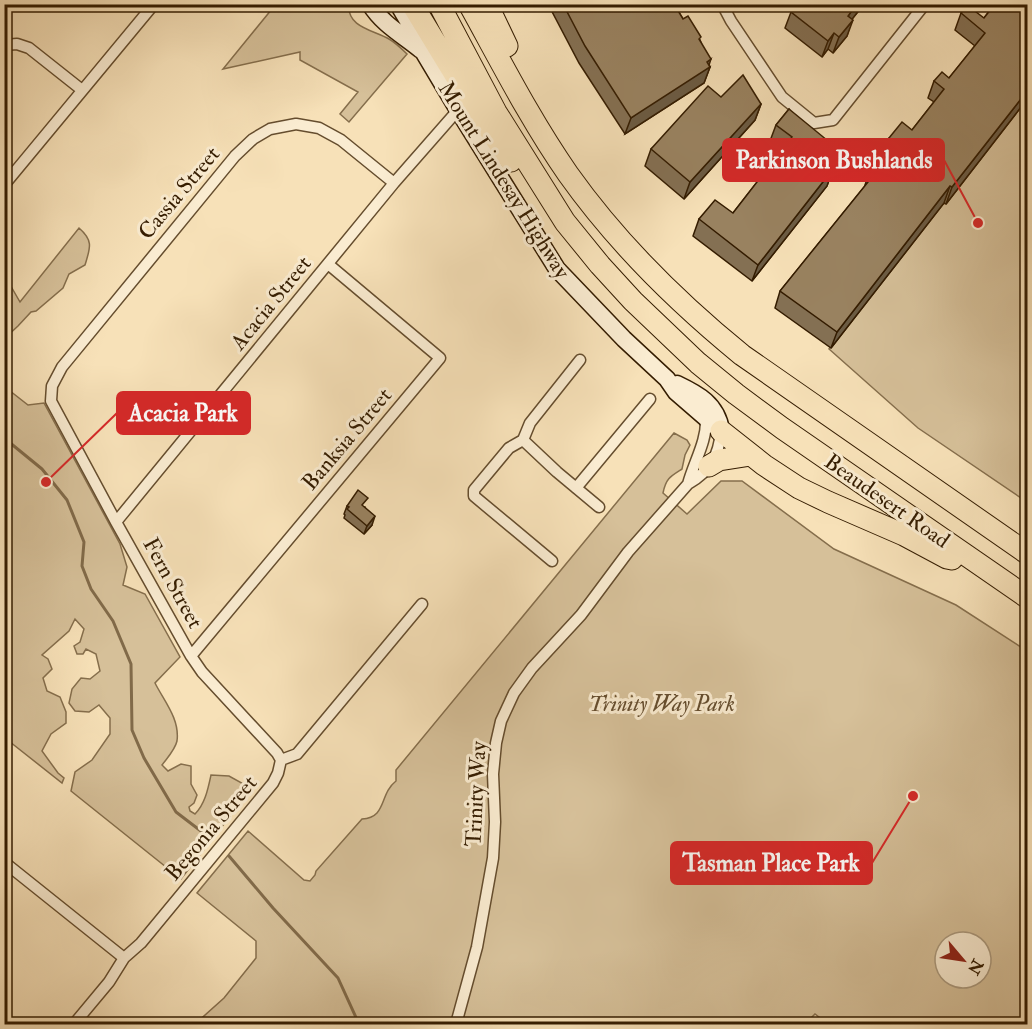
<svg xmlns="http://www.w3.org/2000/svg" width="1032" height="1029" font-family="'IM FELL Double Pica',serif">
  <rect width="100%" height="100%" fill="#f7e1b8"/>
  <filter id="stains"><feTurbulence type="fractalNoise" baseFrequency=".00333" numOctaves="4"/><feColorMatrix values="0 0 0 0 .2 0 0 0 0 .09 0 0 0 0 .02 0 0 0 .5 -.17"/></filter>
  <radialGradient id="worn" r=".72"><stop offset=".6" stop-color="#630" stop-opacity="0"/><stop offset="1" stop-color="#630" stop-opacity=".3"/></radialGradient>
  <path fill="#d6c099" stroke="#856e4c" stroke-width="1.5" fill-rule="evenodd" d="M276,4L349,5C347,27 373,30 389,39C396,43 402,49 407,54L349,122L340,114L358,92L300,60V52L223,69Z
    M1027,96V502L918,428L829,349Z
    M79,228C94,241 90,248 85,265L69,274L63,288L36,311L31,312L18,326L5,338V276L20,302Z
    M5,387L28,405L44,403L120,544L127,567L123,585L145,594L180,657L155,683C164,701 180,719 177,741C175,750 167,758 162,765L168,771L181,764L191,766V784L197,795L194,803L189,807L190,811L195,814C205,804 208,789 211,775L229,776L249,787L245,797L181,879L71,791L75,772L92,760L110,734V718L99,705L89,712L75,711L69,703L72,689L81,678L90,679L100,671L96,654L86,649L83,654H77L74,646L80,642L84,629L75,619L69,631L42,655L48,659L52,669L43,678L47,691L60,697L66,712V723L51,734L42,751L58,773L64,778L62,783L5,738Z
    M674,433L687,440L690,445L685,455L682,469C671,476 666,478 663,493L687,514L721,481H742L834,549L956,605L1027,651V1024H828L815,1014L805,1024H195L224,998L256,958V941L197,893L248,831L304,880L310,881L315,875L316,871L362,819C387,818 379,794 396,781V770ZM945,942H981V978H945Z"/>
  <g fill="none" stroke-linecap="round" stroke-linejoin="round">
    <path stroke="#816a49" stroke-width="3" d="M9,442L42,469L67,500L84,542L82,566L91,589L113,621L131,664L132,730L144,758L176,812L210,838
      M229,856L273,908L338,978L359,1024"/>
    <defs>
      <path id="street" d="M722,4L731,21L782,97L814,123L833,120L925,4
        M4,45L17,44L29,48L82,90
        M4,185L154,4
        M523,440L557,472L599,507
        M688,484C694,462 707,441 706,419
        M576,488L650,399
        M116,522L394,183L458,110
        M552,561L474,496V490L509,448L523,440L530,423L580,360
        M191,656L440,358L328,264
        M281,760L277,753L202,672L191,656L116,522L51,401L52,386L62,367L235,156L253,139L270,129L296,124L319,128L341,140L394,183
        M4,862L124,958
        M74,1024L109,982L124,958L141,943L273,783L278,773L281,760L297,754L422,604
        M456,1024L477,947L493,858L495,822L493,774L496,743L501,721L514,693L532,668L581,615L628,552L688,484C710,471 719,456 721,431"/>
      <path id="secondary" d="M370,4C383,25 403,35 421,50
        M398,4L418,38L424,53L458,110L557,269L624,339L667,379L676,392L721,431
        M677,384C698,394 717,404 721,430"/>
      <path id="highway" d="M412,4L479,114L511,161
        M439,4L496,112L565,222L600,265L633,301L698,363L736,394L782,428L1028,598
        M469,4C501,62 531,121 568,174C617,243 677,302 742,355L1028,554
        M487,4L507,46
        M721,431L764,465L799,488L828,502L904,535L947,558L952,559
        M709,466L719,460L751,455"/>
    </defs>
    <use href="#street" stroke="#654d2e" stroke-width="13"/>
    <use href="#secondary" stroke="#341c00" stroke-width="19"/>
    <use href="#highway" stroke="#341c00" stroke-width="23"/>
    <use href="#street" stroke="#faecd1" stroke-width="10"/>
    <use href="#secondary" stroke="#faecd1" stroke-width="16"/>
    <use href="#highway" stroke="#f7e1b8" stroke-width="21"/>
  </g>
  <path fill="#847053" stroke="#341c00" stroke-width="1.5" d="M548,4H674L683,19L700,40L710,67L704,83L625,134L579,63Z
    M797,4H862L860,9L852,19L847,36L833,53L828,49L822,57L785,28L791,12Z
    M991,4H1028V98L946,204L944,203L831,348L775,308L780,291L866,185H865L871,168L885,151L889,138L912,130L934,102L928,98L934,81L949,78L975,46L955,30L961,13L984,18L993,6Z
    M721,97L761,104L755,120L684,199L645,166L651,149Z
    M789,109L833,169L827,186L752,281L693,236L699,219L733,213L782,150L770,141L776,125Z
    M347,506L365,507L372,525L364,534L344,518L345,515L344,514Z"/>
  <path fill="#6b5b43" stroke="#341c00" stroke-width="1.5" d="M857,4H862L860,9L842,32L848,16Z
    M853,20L847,36L833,53L839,37Z
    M834,33L828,49L822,57L828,41Z
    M711,59L708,68L710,67L704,83L625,134L631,118Z
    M1028,90V98L946,204L952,187Z
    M761,104L755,120L684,199L690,182Z
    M833,169L827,186L752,281L758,265Z
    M950,186L944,203L831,348L837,332Z
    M375,516L372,525L364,534L367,526Z"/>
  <path fill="#998260" stroke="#341c00" stroke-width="1.5" d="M563,4H674L683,19L688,16L701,37L699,39L711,59L707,62L710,67L631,118L585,46Z
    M797,4H857L848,16L853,20L839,37L834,33L828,41L791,12Z
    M995,4H1028V90L952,187L950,186L837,332L780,291L876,172L871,168L892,141L889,138L902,122L912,130L944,89L934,81L942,72L949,78L985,33L961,13L967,5L984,18Z
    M743,75L761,104L690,182L651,149L708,86L721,97Z
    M789,109L833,145V169L758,265L699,219L715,200L733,213L792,137L776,125Z
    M358,490L368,498L362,505L375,516L367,526L347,509L349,507L347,506Z"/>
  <g text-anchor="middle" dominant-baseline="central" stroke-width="6" stroke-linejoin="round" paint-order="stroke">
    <g font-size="22" fill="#341c00" stroke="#faecd1">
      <text transform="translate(504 180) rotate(58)">Mount Lindesay Highway</text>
      <text transform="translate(179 193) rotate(-50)">Cassia Street</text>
      <text transform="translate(271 303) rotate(-51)">Acacia Street</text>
      <text transform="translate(347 439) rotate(-50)">Banksia Street</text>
      <text transform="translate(887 501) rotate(35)">Beaudesert Road</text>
      <text transform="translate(173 583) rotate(61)">Fern Street</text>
      <text transform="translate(476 794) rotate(-87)">Trinity Way</text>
      <text transform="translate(211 828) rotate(-50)">Begonia Street</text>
    </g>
    <g font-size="22" font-style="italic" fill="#654d2e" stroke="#faecd1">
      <text x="662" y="704">Trinity Way Park</text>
    </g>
  </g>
  <path fill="none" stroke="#d62828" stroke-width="2" d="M978 223L944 160M46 482L117 413M913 796L872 863"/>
  <g fill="#d62828" stroke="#faecd1" stroke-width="2">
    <circle cx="978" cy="223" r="6"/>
    <circle cx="46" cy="482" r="6"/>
    <circle cx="913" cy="796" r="6"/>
  </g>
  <g fill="#d62828" stroke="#d62828" stroke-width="2">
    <rect x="723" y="139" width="221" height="42" rx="6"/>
    <rect x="117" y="392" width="133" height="42" rx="6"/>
    <rect x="671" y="842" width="201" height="42" rx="6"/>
  </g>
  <g font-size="24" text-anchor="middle" font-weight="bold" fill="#fff">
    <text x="834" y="168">Parkinson Bushlands</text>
    <text x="183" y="421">Acacia Park</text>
    <text x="771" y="871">Tasman Place Park</text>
  </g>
  <rect width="1032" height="1029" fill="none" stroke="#f7e1b8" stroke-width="24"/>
  <rect x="6" y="6" width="1020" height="1017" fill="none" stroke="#341c00" stroke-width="3"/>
  <rect x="12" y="12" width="1008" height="1005" fill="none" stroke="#341c00" stroke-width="1.5"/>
  <g transform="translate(963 960) rotate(119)"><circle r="28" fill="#faecd1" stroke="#ab997d" stroke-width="1.5"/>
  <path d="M0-4.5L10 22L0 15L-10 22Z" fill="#8f2418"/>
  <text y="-9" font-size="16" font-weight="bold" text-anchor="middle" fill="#341c00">N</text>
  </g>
  <rect width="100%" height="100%" filter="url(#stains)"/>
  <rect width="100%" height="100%" fill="url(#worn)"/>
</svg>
